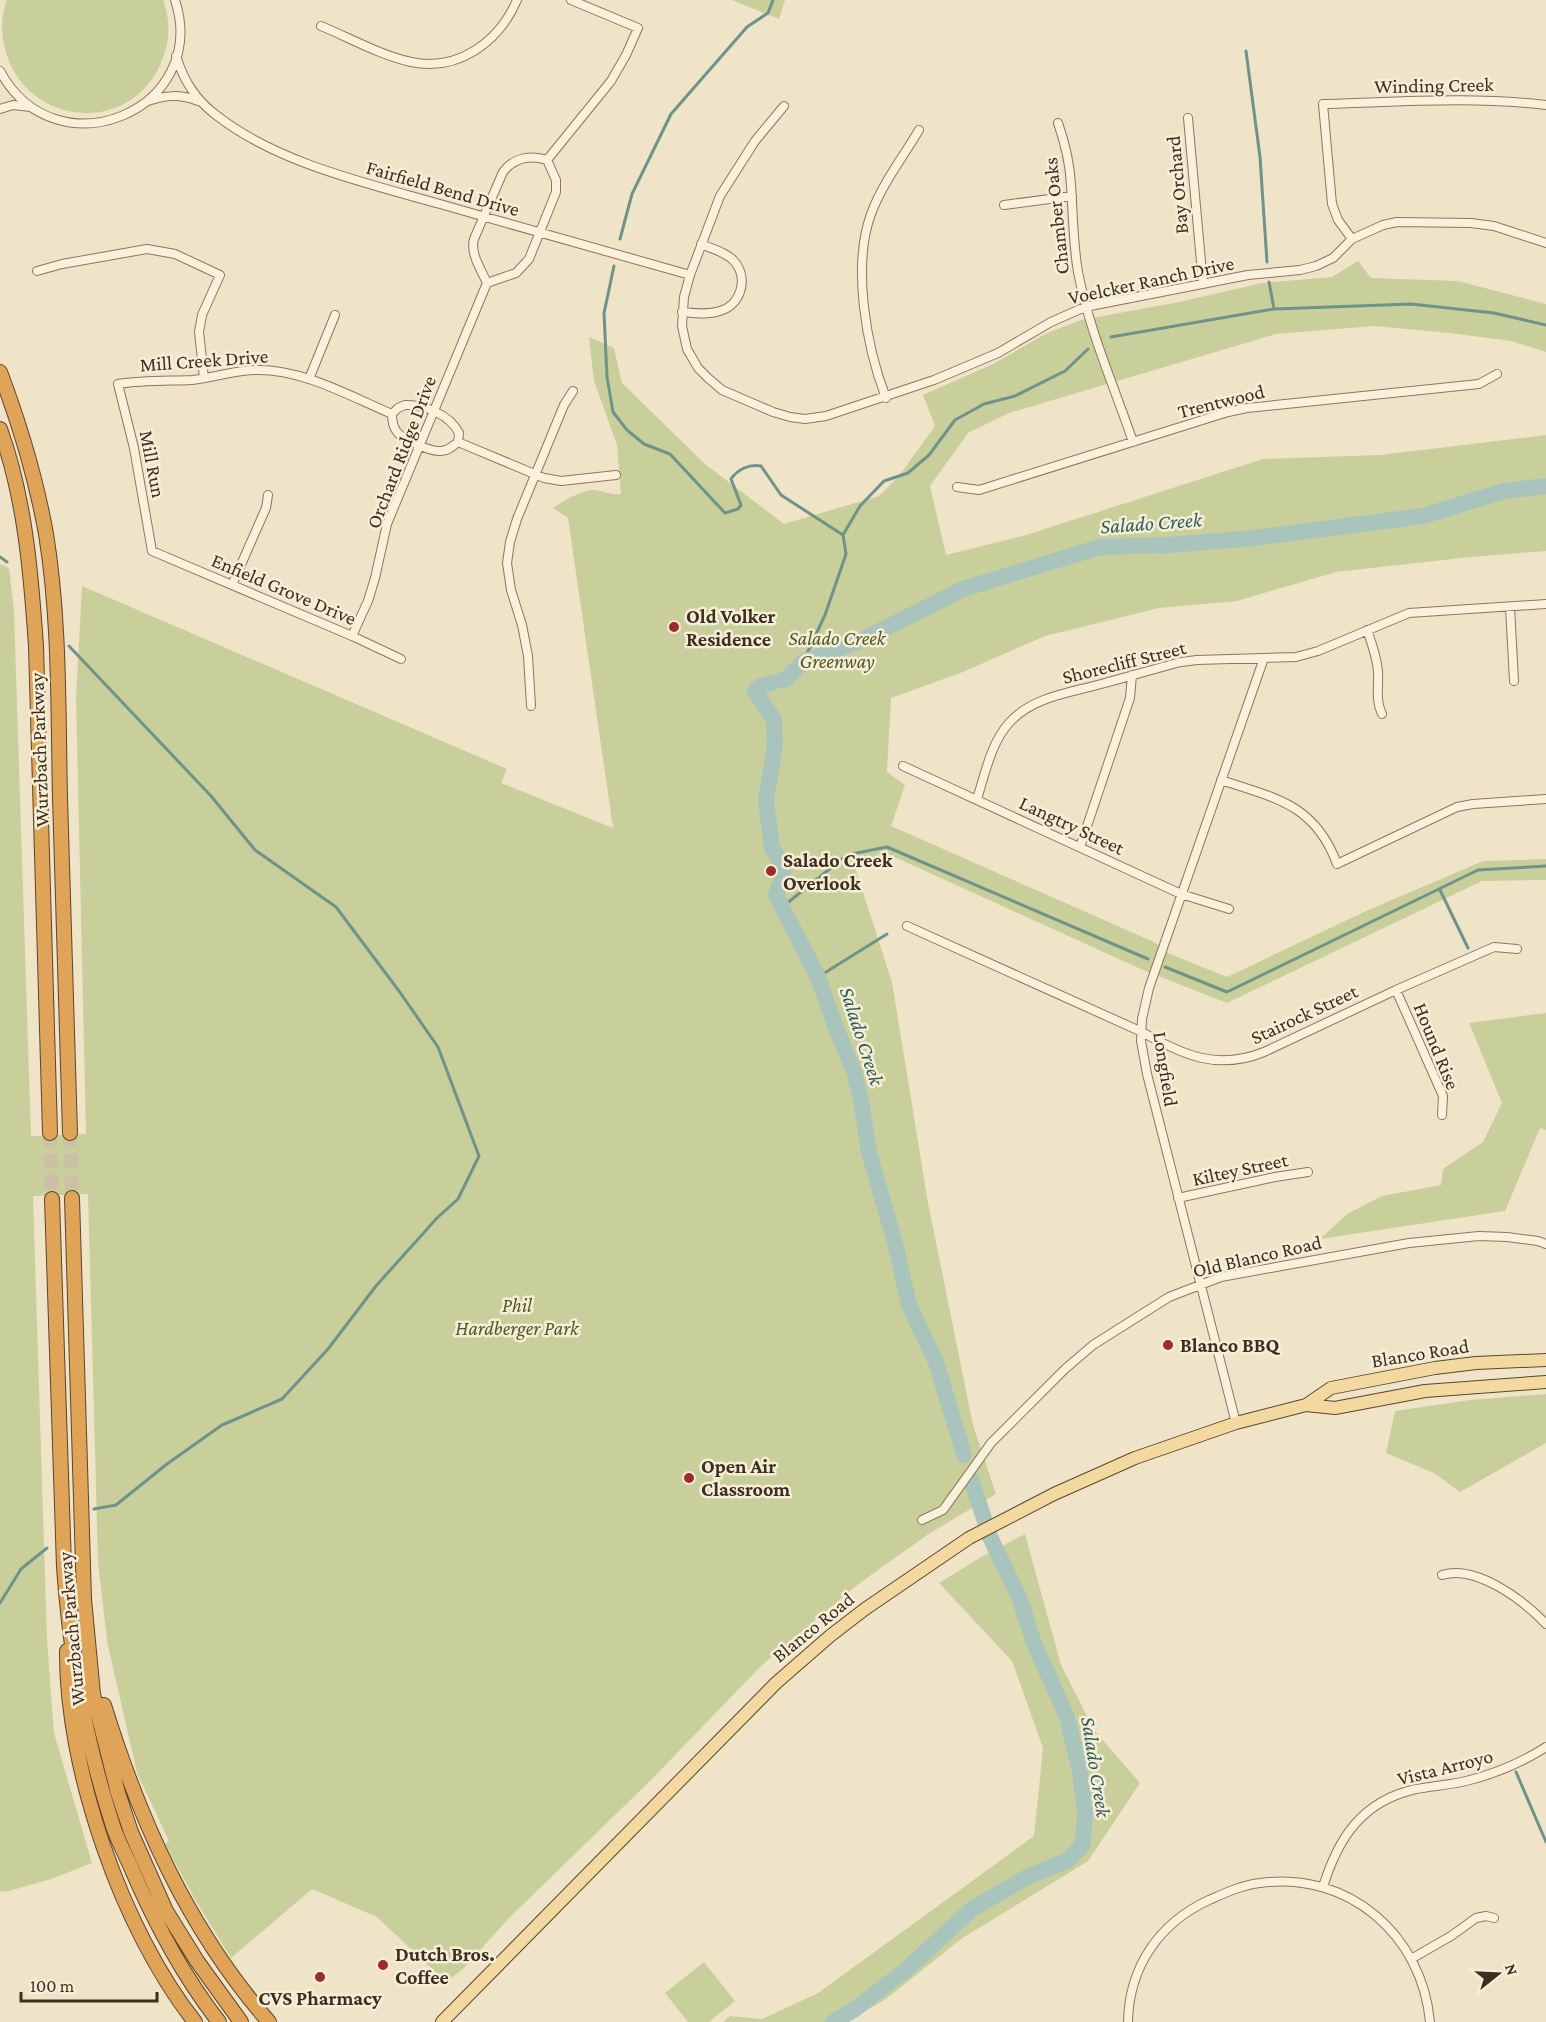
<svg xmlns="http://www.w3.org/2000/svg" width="1546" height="2022" font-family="'Crimson Pro',serif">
  <rect width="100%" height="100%" fill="#f0e4c8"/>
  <path fill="#c9cf9b" d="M7,0H163C171,21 170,42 161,63C128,139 21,125 4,45C1,30 1,15 7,0Z
    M732,0H785L779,19Z
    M1358,261L1371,278L1458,281L1546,304V352L1511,341L1450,333L1374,326L1276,334L1009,413L968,433L930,486L946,555L1026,535L1263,459L1380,455L1546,435V551L1471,557L1336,572L1237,601L1159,608L1045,636L963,672L891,698L887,772L905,785L891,826L1154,942L1170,954L1227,977L1366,911L1483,861L1546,859V880L1482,881L1227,1003L1143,970L890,855L853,861L892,982L928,1203L973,1425L996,1494L930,1533L885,1565L856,1586L762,1665L651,1780L508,1919L464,1968L446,1982L377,1917L312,1889L231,1958L197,1903L165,1844L169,1841L137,1773L107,1641L98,1562L88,1194L33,1196L47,1640L54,1733L92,1863L54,1878L6,1892L0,1891V564L9,568L14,612L31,1136L86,1134L76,698L82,586L507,769L501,783L613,828L568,518L553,508C562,502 581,490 593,490C602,490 609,495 621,494L617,445L594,381L589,337L614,348L622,383L705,464L784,524L879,496L899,476L935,426L923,395L993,364L1047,333L1081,320L1179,302L1262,283L1332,277Z
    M1546,1013V1130L1540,1128L1505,1211L1320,1239L1347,1214L1382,1196L1441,1185L1443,1169L1483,1142L1502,1103L1469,1023Z
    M1546,1394V1443L1460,1492L1434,1473L1386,1453L1395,1411L1470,1400Z
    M1025,1534L1061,1665L1094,1730L1140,1783L1088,1861L961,1939L886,1999L847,2022H723L730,2016L762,2019L818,1993L1034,1836L1043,1748L1012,1661L939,1583L981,1557Z
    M704,1962L735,2001L709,2022H688L665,1993Z"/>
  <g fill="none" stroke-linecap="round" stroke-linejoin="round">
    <path stroke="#6f938a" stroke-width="3" d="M1246,51L1260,157L1267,262
      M620,239L632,194L671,114L747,27L768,13L773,0
      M614,266L604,313L607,377L613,412L627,430L644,444L670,454L725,513L738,509L741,505L731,479C738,469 749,464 761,466L781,495L843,535
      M1269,282L1274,309
      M1111,337L1274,309L1411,304L1494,313L1546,325
      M0,557L7,562
      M69,646L211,796L255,850L336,907L399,991L438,1047L479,1156L458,1199L437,1218L376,1286L328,1349L282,1399L222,1425L167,1464L116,1505L94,1509
      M803,662L825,615L846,554L843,535L860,506L884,481L908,473L929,455L955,420L984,404L1015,396L1065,371L1088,349
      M1440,890L1468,948
      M781,908L847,855L887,847L1148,959
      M1165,967L1227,992L1478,870L1546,866
      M818,977L887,934
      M0,1603L21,1569L47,1548
      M1516,1772L1546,1842"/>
    <path stroke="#a9c4bc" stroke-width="16" d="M782,680L786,679L803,662L860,641L963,589L1100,547L1168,545L1254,538L1423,516L1504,491L1546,486
      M772,683L761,686L755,691L774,720L775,745L766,800L772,849L778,856L783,874L776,895L818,977L836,1028L854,1071L861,1100L869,1152L895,1243L909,1305L936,1362L964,1455
      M833,2022L855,2009L907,1969L972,1909L1027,1877L1068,1860L1082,1846L1085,1814L1080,1772L1067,1717L1034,1643L1019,1597L990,1537L971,1479"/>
    <path stroke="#ccc0a6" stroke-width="14" stroke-dasharray="14 7" stroke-linecap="butt" d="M50,1133L52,1199
      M70,1133L72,1198"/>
    <defs>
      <path id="street" d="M321,26C350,38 380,55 411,62C458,72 499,42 517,0
        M176,56C184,81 195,99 216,115C277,163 366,183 440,204C523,228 606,251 690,275
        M0,71C56,175 211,110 175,0
        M148,101C166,95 180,94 198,101
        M784,106L755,141L720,196L690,275L684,297L682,326L687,349L698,368L708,378L722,390L773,412L790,417L805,419L826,416L934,380L998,353L1051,322L1085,307L1248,275L1300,270L1316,266L1333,258L1352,239L1383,225L1397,222L1471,223L1494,226L1546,243
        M0,109L13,105L31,107
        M1188,118L1203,284
        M1058,123C1065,143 1070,164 1071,185C1073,214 1073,243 1078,272C1089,330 1114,386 1133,442
        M547,160L611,81L626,55L638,28L571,0
        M1004,205L1072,196
        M1352,239L1338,220L1332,204L1323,104C1397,102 1472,96 1546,105
        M37,271L62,264L147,249L175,254L220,275L202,315L199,332L204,378
        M682,312C695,313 708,315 720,311C741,305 749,278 734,261C726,252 712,249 701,244
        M309,379L335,315
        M886,398C866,346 852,266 871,214C882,184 903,157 919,130
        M405,405C424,404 450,415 459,433L458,442C453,446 448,451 441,451C431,452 403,440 397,432C393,427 392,420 392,414L398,408Z
        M392,414C349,396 303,369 256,370C234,370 214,378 192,380C167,381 143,380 118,384L134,448L152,551L352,636L401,659
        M458,442L544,478L561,481L616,475
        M957,487L979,490L1228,412L1247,408L1479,384L1497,374
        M232,585L266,508L268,495
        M1510,607L1514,681
        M1367,630C1372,644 1377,657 1378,672C1379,687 1375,699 1382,714
        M352,636L368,601L375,578L387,524L487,283C481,269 470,254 474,239L503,172C514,157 531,155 547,160L556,180V192L529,259L516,273L487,283
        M531,706L528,656L522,625L511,590L507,563L510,542L517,519L564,405L573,391
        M903,766L1181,894L1229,909
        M1221,780C1275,798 1315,804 1337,864L1457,807L1473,804L1546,799
        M977,799C985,774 991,743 1009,723C1032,697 1069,693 1101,684C1127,677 1154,669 1181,662L1197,660L1296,657L1318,651L1409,613L1546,604
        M1080,847L1130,698L1132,675
        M907,926L1142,1032C1183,1055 1217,1071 1264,1052L1396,990L1494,947L1517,949
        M1396,990L1443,1096L1442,1115
        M1178,1198L1275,1177L1308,1172
        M1236,1423L1147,1074L1141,1041L1142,1019L1149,988L1264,658
        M922,1520L943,1510L991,1443L1065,1369L1093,1345L1169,1297L1221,1277L1409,1243L1479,1236L1507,1237L1538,1241L1546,1244
        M1442,1575C1476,1564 1523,1600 1546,1624
        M1323,1887C1338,1838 1362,1801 1416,1789C1432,1786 1449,1785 1466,1781C1495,1774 1521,1763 1546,1747
        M1411,1959L1451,1936L1476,1918L1486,1916L1494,1918
        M1128,2022C1129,1967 1159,1923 1209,1900C1225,1893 1242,1885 1260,1883C1349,1871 1422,1935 1430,2022"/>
      <path id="primary" d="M1306,1405L1335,1408L1425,1391L1546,1382
        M442,2022L776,1683L830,1636L865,1609L969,1538L1054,1494L1135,1458L1236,1423L1306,1405L1331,1388L1435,1368L1476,1363L1546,1360"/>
      <path id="highway" d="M0,372C20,425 36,478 46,534C60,620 58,710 60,797C64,909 67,1021 70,1133
        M0,429C25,498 31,573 36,646L50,1133
        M72,1198L84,1599L93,1694L118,1793L131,1832L166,1911L197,1961L241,2022
        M52,1199L64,1567C70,1654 86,1743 113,1826C118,1842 127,1857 133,1872C156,1925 184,1977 219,2022
        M67,1651C66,1768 122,1930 195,2022
        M104,1705C140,1821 188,1929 269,2022"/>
    </defs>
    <use href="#street" stroke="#8d765c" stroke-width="10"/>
    <use href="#primary" stroke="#5b4430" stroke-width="14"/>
    <use href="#highway" stroke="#5b4430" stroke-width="16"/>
    <use href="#street" stroke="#faf1dc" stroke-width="8"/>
    <use href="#primary" stroke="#f3d9a0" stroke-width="12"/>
    <use href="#highway" stroke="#e0a458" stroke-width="14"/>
  </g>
  <g fill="#9e2a2b" stroke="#f7eed8" stroke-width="2">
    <circle cx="674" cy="627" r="6"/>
    <circle cx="771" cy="871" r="6"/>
    <circle cx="1168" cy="1345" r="6"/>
    <circle cx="689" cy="1478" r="6"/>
    <circle cx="383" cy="1965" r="6"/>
    <circle cx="320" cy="1977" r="6"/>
  </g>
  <g text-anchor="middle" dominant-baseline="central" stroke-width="5" stroke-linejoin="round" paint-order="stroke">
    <g font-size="20" fill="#3d2e20" stroke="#f7eed8">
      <text transform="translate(1434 85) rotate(-1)">Winding Creek</text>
      <text transform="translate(1177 185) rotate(-95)">Bay Orchard</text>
      <text transform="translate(443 188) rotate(16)">Fairfield Bend Drive</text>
      <text transform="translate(1056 216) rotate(-96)">Chamber Oaks</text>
      <text transform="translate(1151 280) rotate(-12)">Voelcker Ranch Drive</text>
      <text transform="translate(204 360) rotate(-4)">Mill Creek Drive</text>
      <text transform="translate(1221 401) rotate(-14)">Trentwood</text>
      <text transform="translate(401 452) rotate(-69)">Orchard Ridge Drive</text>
      <text transform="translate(153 464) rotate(79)">Mill Run</text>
      <text transform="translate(284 589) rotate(23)">Enfield Grove Drive</text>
      <text transform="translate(1124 662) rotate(-14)">Shorecliff Street</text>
      <text transform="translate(39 750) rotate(-92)">Wurzbach Parkway</text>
      <text transform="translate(1072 825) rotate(25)">Langtry Street</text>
      <text transform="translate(1304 1014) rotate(-25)">Stairock Street</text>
      <text transform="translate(1437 1046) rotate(68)">Hound Rise</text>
      <text transform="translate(1166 1069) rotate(81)">Longfield</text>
      <text transform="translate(1240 1169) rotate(-12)">Kiltey Street</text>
      <text transform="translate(1257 1256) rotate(-13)">Old Blanco Road</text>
      <text transform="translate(1420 1353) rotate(-9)">Blanco Road</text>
      <text transform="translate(813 1627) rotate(-39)">Blanco Road</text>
      <text transform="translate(71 1629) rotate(-95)">Wurzbach Parkway</text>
      <text transform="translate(1445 1767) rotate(-14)">Vista Arroyo</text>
    </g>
    <g font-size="20" font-weight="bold" fill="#3d2e20" stroke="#f7eed8" text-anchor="start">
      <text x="686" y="616">Old Volker<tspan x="686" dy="23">Residence</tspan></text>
      <text x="783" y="860">Salado Creek<tspan x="783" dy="23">Overlook</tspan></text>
      <text x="1180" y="1345">Blanco BBQ</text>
      <text x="701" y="1466">Open Air<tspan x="701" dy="23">Classroom</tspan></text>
      <text x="395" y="1954">Dutch Bros.<tspan x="395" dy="23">Coffee</tspan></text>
      <text x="320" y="1998" text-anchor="middle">CVS Pharmacy</text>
    </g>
    <g font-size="20" font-style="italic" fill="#4d5a26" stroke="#f7eed8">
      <text x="837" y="638">Salado Creek<tspan x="837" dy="23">Greenway</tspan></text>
      <text x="517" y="1305">Phil<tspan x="517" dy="23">Hardberger Park</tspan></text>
    </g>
    <g font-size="21" font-style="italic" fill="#2f5d5a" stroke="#f7eed8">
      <text transform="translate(1151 523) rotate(-4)">Salado Creek</text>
      <text transform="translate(862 1036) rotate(72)">Salado Creek</text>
      <text transform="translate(1096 1767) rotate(81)">Salado Creek</text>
    </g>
  </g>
  <g transform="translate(1498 1974) rotate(72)" stroke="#f7eed8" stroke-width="4.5" paint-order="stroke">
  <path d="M0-4.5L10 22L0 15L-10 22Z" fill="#3d2e20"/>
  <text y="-9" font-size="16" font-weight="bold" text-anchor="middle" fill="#3d2e20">N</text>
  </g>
  <path d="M21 1992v9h136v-9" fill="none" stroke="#3d2e20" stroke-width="3"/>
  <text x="30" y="1992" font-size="18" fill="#3d2e20" stroke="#f7eed8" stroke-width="4.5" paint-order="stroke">100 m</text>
</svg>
